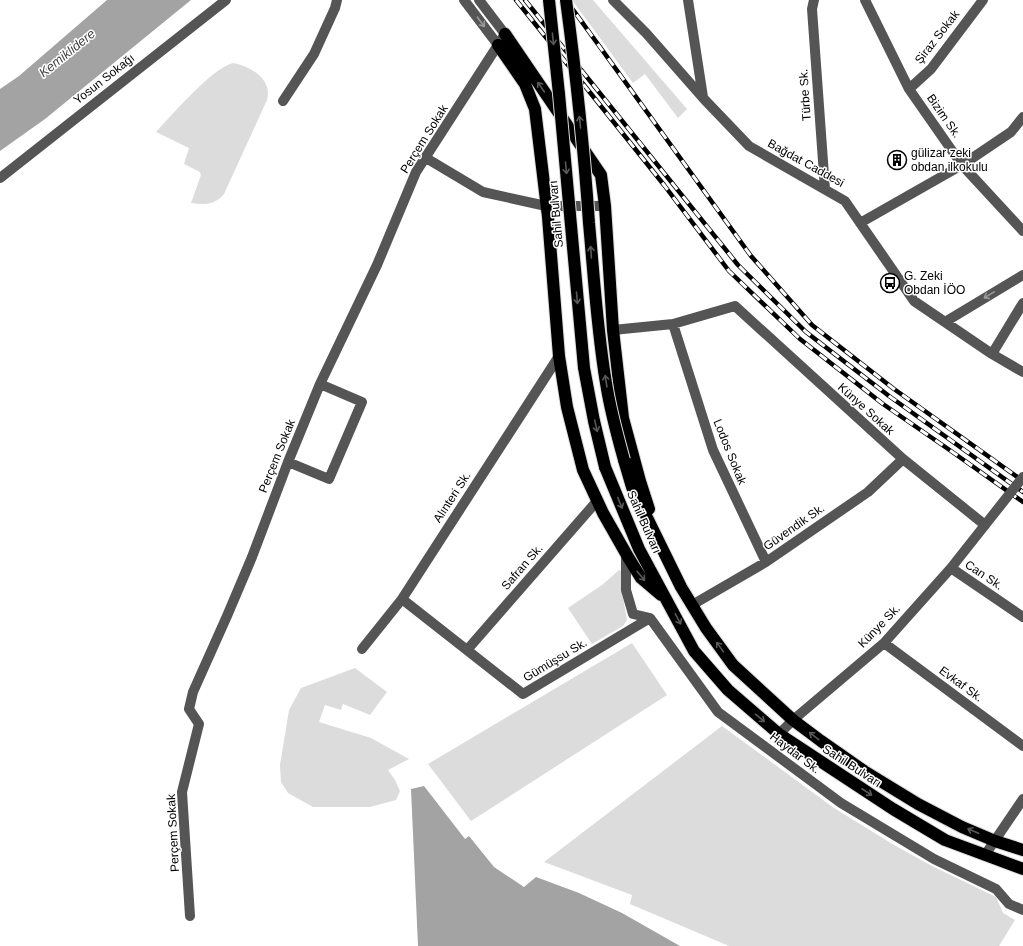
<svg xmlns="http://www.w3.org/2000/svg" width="1023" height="946" font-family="Helvetica,sans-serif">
  <rect width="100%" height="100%" fill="#fff"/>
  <path fill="#dcdcdc" d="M572,0H593L687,109L678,118L645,74L633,83Z
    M233,63C250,66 273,79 267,100L224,194C215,205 204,205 191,203L201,175L200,172L184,164L189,148L156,132C172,115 212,68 233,63Z
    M619,570L623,572L621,586L627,620L623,626L592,644L568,608L602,585Z
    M632,643L667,695L471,821L428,764Z
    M355,668L387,692L370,715L343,704L341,710L325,705L319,722L371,738L409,759L388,770L395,780L400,791L396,800L370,807H313L288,793L281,782L280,765L289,710L301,688Z
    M722,726L834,808L894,845L932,866L996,897L1003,913L1015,920L999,946H729L630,904L632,895L544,862Z"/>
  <path fill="#a3a3a3" d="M107,0H191L45,119L0,151V89L19,76Z
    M424,786L465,839L469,836L494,867L524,887L536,877L579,893L622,913L680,946H418L411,789Z"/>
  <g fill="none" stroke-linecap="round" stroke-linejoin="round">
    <defs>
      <path id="highway" d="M505,34L601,175L605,206L613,330L623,418L640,481L649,509
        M498,45L525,84L535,109L548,217L559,356L567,407L583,470L603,513L628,557L641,578L661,595
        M624,460L632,487L681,587L706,628L733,665L793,720L821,741L864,771L918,804L962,827L995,841L1023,850
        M605,467L639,549L694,651L728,690L779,734L893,809L945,840L1023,869"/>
    </defs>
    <use href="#highway" stroke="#dbdbdb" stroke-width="14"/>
    <path stroke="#555" stroke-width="10" d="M464,0L498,45
      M613,0L646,33L704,99L749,146L845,201L914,301L992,354L1023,372
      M688,0L703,97
      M814,0L812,9L825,189
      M865,0L909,89L962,165L1023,231
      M909,89L931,69L983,0
      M283,101L314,54L335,8L337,0
      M426,158L483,192L546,206H605
      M0,178L226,0
      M860,223L962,165L1011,132L1023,117
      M945,322L1023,275
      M673,324L713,450L766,562
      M613,330L673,324L735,306L903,459L985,525L951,568L884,643L793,720L779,734
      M992,354L1023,303
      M288,462L329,479L362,402L320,384
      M626,554V590L633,614L650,618L718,712L841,803L934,859L996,889L1009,904L1023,910
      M951,568L1023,617
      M402,599L523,694L650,618
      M692,605L766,562L868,492L903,459
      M884,643L1023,746
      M362,649L402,599L559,356
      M467,650L597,501
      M985,855L1023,799
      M190,916L182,792L199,724L189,709L193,692L227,616L252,557L288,462L320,384L377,265L416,172L505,34L479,0"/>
    <use href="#highway" stroke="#000" stroke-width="12"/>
    <defs>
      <path id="rail" d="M516,0L664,185L729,271L800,339L883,404L951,451L1023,502
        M525,0L738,265L806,332L889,396L1023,492
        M566,0L751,256L812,325L894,389L1023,481"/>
    </defs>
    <use href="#rail" stroke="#000" stroke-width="4.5"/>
    <use href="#rail" stroke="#fff" stroke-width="3" stroke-dasharray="9" stroke-linecap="butt"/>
    <defs>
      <path id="highway-bridge" d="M549,0L559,94L584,368L594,421L605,467
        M566,0C576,74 584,149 589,223C594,277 597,330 606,383C610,409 617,435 624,460"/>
    </defs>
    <use href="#highway-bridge" stroke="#dbdbdb" stroke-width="14" stroke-linecap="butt"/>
    <path stroke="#555" stroke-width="10" d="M985,525L1023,477"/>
    <use href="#highway-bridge" stroke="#000" stroke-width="12"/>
  </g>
  <defs><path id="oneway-shaft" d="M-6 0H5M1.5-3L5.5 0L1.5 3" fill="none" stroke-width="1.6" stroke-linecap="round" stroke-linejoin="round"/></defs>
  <g stroke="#999">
    <use href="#oneway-shaft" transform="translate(481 22) rotate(53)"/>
    <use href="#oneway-shaft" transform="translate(989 295) rotate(149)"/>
  </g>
  <g stroke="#595959">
    <use href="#oneway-shaft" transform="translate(553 39) rotate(84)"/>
    <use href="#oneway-shaft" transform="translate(541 87) rotate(-124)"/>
    <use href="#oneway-shaft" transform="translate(580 122) rotate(-95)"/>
    <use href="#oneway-shaft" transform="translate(566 168) rotate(85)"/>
    <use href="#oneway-shaft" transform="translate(591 252) rotate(-94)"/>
    <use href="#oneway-shaft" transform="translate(577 298) rotate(85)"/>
    <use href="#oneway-shaft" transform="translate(606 381) rotate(-99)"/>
    <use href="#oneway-shaft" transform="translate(596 426) rotate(77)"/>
    <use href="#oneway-shaft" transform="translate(620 503) rotate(68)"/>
    <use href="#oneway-shaft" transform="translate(641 576) rotate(50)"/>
    <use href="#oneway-shaft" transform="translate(678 619) rotate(62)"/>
    <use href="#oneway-shaft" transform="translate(720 647) rotate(-125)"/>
    <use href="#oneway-shaft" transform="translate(760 718) rotate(40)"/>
    <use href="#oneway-shaft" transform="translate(814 736) rotate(-142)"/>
    <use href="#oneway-shaft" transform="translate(867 792) rotate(33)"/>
    <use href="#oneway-shaft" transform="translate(973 831) rotate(-157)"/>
  </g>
  <defs>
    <symbol id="building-ring" viewBox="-11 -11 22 22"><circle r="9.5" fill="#fff" stroke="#000" stroke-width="1.5"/><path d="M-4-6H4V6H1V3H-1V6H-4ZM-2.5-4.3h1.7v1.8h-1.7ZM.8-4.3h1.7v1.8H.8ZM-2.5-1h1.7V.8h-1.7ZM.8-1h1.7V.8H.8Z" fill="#000"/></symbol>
    <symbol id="bus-ring" viewBox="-11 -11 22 22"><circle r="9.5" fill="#fff" stroke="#000" stroke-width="1.5"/><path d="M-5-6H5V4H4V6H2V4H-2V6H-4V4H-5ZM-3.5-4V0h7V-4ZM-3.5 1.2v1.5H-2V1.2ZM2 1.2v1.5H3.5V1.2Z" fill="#000"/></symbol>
  </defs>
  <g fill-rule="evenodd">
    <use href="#building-ring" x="886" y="149" width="22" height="22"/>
    <use href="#bus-ring" x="879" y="272" width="22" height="22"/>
  </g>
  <g text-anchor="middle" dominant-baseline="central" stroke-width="3" stroke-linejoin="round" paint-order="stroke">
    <g font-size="12" fill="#000" stroke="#fff">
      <text transform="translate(937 37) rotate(-52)">Şiraz Sokak</text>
      <text transform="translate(104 79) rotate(-38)">Yosun Sokağı</text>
      <text transform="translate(805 95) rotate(-94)">Türbe Sk.</text>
      <text transform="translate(944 116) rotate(55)">Bizim Sk.</text>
      <text transform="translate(424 139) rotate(-58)">Perçem Sokak</text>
      <text transform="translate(806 163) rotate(29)">Bağdat Caddesi</text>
      <text transform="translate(556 214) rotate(-95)">Sahil Bulvarı</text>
      <text transform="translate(866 409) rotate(42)">Künye Sokak</text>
      <text transform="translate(730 452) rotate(68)">Lodos Sokak</text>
      <text transform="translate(277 456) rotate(-68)">Perçem Sokak</text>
      <text transform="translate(452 497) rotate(-57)">Alınteri Sk.</text>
      <text transform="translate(644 522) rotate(66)">Sahil Bulvarı</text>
      <text transform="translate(794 527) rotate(-35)">Güvendik Sk.</text>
      <text transform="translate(522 567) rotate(-49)">Safran Sk.</text>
      <text transform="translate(984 575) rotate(34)">Can Sk.</text>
      <text transform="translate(879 626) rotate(-46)">Künye Sk.</text>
      <text transform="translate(555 660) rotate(-31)">Gümüşsu Sk.</text>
      <text transform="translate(961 684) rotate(36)">Evkaf Sk.</text>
      <text transform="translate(795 753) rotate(37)">Haydar Sk.</text>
      <text transform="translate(852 766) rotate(33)">Sahil Bulvarı</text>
      <text transform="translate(173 833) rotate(-93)">Perçem Sokak</text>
    </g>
    <g font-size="12" fill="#000" stroke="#fff" text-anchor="start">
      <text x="911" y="153">gülizar zeki<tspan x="911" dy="14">obdan ilkokulu</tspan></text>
      <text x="904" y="276">G. Zeki<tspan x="904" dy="14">Obdan İÖO</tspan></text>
    </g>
    <g font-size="13" font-style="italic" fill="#444" stroke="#fff">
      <text transform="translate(67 53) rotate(-39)">Kemiklidere</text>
    </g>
  </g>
</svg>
